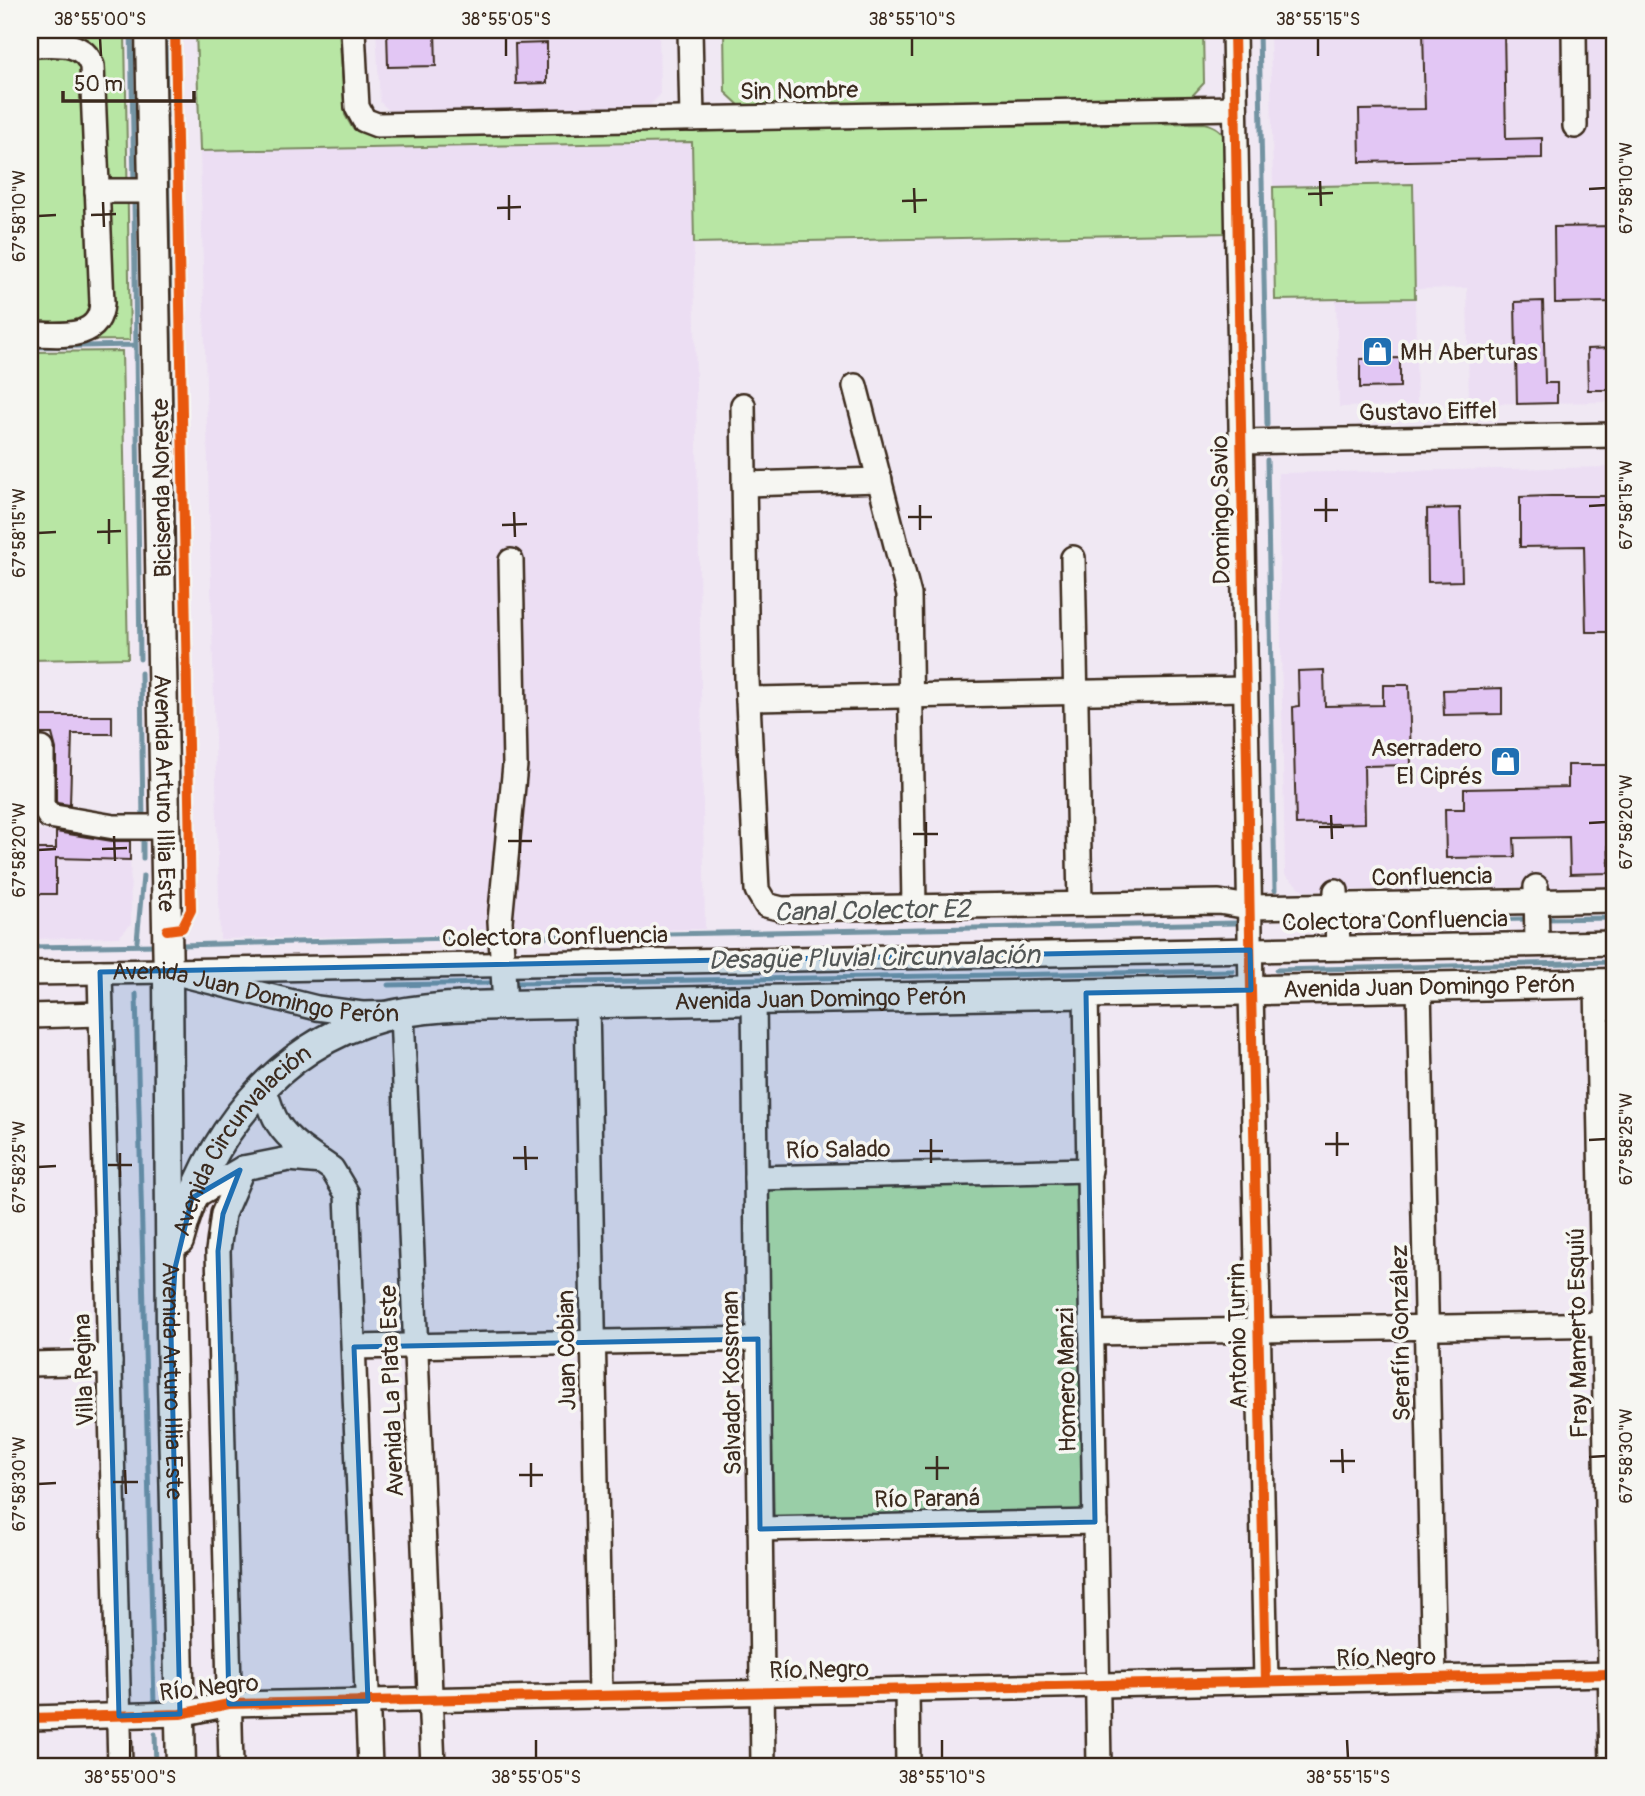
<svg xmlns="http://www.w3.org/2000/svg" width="1645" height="1796" font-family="Pangolin,sans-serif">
  <rect width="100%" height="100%" fill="#f0e8f3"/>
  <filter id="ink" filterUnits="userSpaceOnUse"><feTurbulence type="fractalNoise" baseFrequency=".0143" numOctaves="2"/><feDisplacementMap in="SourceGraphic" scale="14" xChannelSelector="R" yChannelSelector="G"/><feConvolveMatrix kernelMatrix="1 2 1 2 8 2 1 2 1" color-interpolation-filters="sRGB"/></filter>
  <g filter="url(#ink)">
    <path fill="#ecdef3" d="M376,30H659L660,95L647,108L393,114L380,102Z
      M1270,30H1615V402L1469,404L1467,288L1415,289L1413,184L1273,187Z
      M692,142L705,929L220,939L200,151Z
      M1415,298L1417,405L1339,407L1336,299Z
      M1615,467V886L1304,891L1285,875L1278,473Z
      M30,831L130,834L131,924L119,937L30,939Z"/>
    <path fill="#b8e6a4" stroke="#7a8861" stroke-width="2" d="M196,30H339L345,115L353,129L372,135L1204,123C1217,126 1223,131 1227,144L1229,233L694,243L692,142L200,151Z
      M724,30H1203L1204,83L1191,97L741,107L725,92Z
      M125,32L130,340L30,341V34Z
      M1413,184L1415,298L1275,300L1273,187Z
      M122,351L128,658L30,660V352Z
      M1076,1178L1084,1511L774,1518L766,1185Z"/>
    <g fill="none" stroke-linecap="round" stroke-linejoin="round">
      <path stroke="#7393a2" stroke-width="5" d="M131,30L134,184
        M165,30L166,117
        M1259,30L1267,425
        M167,129L174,576
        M134,197L140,659
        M30,347L136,345
        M1267,460L1275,890
        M141,673L143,822
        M143,835V858
        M1543,919L1615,918
        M1435,921L1527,919
        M509,937L1236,923
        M137,941L143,876
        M181,945L491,937
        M30,947L158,945
        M1276,970L1615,962
        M517,983L1233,971
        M388,985L490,983
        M136,994L154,1703
        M155,1734L156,1766"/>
    </g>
    <path fill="#e2c6f4" stroke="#3b2a1e" stroke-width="2" d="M387,30H435L436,66L388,67Z
      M1423,30H1504L1506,139L1542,138V158L1360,162L1359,110L1425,109Z
      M547,43V83L516,84L515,44Z
      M1615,226V302L1555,303L1554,227Z
      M1543,301L1545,383H1557V403L1517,404L1515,302Z
      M1615,348V390H1588L1587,349Z
      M1400,358V387L1360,388V359Z
      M1551,496H1615V632H1586L1584,546L1520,547V497Z
      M1460,508L1462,581L1428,582L1427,509Z
      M1324,670L1325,706L1383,705V685H1409L1411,765L1364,766L1365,823L1296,825L1293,707L1299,706L1298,671Z
      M1502,688V714L1444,715L1443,690Z
      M30,716H112V734H72L70,805L57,803L56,801V749L52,734H30Z
      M1568,765H1607L1609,873L1570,874L1569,837L1514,838L1515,857L1446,858L1445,809H1464V789L1568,787Z
      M56,832L112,841H130V860L56,858V894H30V849H56Z"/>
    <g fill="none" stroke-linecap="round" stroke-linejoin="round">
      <defs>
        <g id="minor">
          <path d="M353,30L357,107L364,120L377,125L1235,108"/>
          <path d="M690,30L692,119"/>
          <path d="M1234,30L1251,990L1266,1681"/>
          <path d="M1574,30L1575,126"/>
          <path d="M30,45C53,45 83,39 92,66L102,303C100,342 58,334 30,334"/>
          <path d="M97,191H153"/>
          <path d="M855,386L909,595L914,907"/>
          <path d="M743,405L747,680L757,890L766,905L782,909L1219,902L1249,907L1615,900"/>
          <path d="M1241,442L1615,435"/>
          <path d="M744,484L880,480"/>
          <path d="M1073,558L1080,904"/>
          <path d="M748,699L1245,689"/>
          <path d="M42,749V805L49,816L114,827H165"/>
          <path d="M1536,887L1537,944"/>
          <path d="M1336,891L1338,948"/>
          <path d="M168,971L1615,943"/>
          <path d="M100,972L120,1766"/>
          <path id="s1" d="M30,973L168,971L317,1008L362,1014L402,1013L433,1766"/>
          <path d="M1597,983L1612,1766"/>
          <path d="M1419,987L1434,1678"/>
          <path d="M1086,993L1099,1766"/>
          <path d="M754,1000L763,1766"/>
          <path d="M587,1003L600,1696"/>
          <path d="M505,1005L500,921L515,765L511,561"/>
          <path d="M30,1016L101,1014"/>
          <path d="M263,1087C268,1097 270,1108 275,1118C284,1137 303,1149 320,1161"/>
          <path d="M756,1178L1090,1170"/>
          <path d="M192,1198L243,1168L289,1159L322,1162L332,1169L347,1194L370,1766"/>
          <path d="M1092,1333L1615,1324"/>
          <path d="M354,1347L758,1339"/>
          <path d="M30,1364L110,1362"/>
          <path d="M760,1529L1095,1522"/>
          <path d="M907,1689L908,1766"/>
          <path d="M30,1718L180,1714L229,1704L1611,1674"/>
          <path d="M231,1766L218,1251L223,1214L243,1168"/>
        </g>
        <g id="major">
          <path id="s2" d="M150,30L168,979L171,1334L181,1766"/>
          <path id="s3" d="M179,1241C205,1139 276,1045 382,1017C421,1007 464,1006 505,1005L1615,983"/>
        </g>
      </defs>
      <use href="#minor" stroke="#3b2a1e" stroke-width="28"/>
      <use href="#major" stroke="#3b2a1e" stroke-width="33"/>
      <use href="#minor" stroke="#f6f6f2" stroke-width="23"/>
      <use href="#major" stroke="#f6f6f2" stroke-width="28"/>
      <defs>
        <path id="cycleway" d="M1234,30L1251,990L1266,1681
          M167,930L182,928L191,910L175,30
          M30,1718L180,1714L229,1704L1611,1674"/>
      </defs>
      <use href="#cycleway" stroke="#f6f6f2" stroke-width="15"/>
      <use href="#cycleway" stroke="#e8590c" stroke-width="10"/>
    </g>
  </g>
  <path fill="#1f6fb2" fill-opacity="0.2" stroke="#1f6fb2" stroke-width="5" stroke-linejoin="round" d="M1250,950L1251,990L1086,993L1095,1522L760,1529L758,1339L354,1347L368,1701L229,1704L218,1251L223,1214L240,1170L192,1198L175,1268L171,1334L180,1714L119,1716L100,972Z"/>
  <path fill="none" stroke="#3b2a1e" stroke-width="2.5" d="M100,38L101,56M506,38V56M912,38V56M1318,38V56M1320,181L1321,206M914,188L915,213M1589,189L1606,188M1308,194L1333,193M509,195V220M902,201L927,200M103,202L104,227M497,208L521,207M91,215L116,214M38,216L56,215M1326,498V522M920,505V530M1589,506L1606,505M1314,510H1338M514,512L515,537M908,517H932M109,519V544M502,525L527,524M97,532L121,531M38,533L56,532M1331,815L1332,839M926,822V846M1589,823L1606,822M1319,827H1344M520,829V853M913,834H938M114,836L115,861M508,841H532M102,849L127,848M38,850L56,849M1337,1132V1156M931,1139V1163M1589,1140L1606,1139M1325,1144H1349M525,1146L526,1170M919,1151H943M120,1153V1177M513,1158H538M108,1165H132M38,1167L56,1166M1342,1449L1343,1473M937,1456V1480M1589,1457L1606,1456M1330,1461H1355M531,1463V1487M925,1468H949M125,1470L126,1494M519,1475H543M113,1482H138M38,1484L56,1483M130,1740V1758M536,1740V1758M942,1740V1758M1347,1740L1348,1758"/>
  <defs>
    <symbol id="shop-square" viewBox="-11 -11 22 22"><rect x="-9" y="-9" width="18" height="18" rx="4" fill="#1f6fb2" stroke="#f6f6f2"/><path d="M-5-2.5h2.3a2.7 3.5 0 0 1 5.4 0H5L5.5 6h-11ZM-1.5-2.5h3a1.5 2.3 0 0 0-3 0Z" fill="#fff"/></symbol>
  </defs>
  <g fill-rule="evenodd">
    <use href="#shop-square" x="1360" y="334" width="35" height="35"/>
    <use href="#shop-square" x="1488" y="744" width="35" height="35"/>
  </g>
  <g text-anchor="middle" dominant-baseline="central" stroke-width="7" stroke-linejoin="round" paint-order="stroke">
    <g font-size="24" fill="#3b2a1e" stroke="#f6f6f2">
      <text transform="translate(799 91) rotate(-1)">Sin Nombre</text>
      <text transform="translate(1428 412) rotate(-1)">Gustavo Eiffel</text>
      <text transform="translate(162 488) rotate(-91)">Bicisenda Noreste</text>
      <text transform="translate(1221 510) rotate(-91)">Domingo Savio</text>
      <text stroke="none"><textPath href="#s2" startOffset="763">Avenida Arturo Illia Este</textPath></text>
      <text transform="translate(1432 877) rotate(-1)">Confluencia</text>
      <text transform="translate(1395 921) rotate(-1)">Colectora Confluencia</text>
      <text transform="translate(555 937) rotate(-1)">Colectora Confluencia</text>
      <text stroke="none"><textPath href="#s3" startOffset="1365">Avenida Juan Domingo Perón</textPath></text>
      <text stroke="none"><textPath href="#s1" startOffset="228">Avenida Juan Domingo Perón</textPath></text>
      <text stroke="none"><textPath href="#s3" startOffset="756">Avenida Juan Domingo Perón</textPath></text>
      <text stroke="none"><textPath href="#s3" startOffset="121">Avenida Circunvalación</textPath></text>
      <text transform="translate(838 1150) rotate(-1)">Río Salado</text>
      <text transform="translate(1401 1333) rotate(-91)">Serafín González</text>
      <text transform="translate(1578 1333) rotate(-91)">Fray Mamerto Esquiú</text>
      <text transform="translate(1238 1336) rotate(-91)">Antonio Turrin</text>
      <text transform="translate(567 1350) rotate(-91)">Juan Cobian</text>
      <text transform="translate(84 1370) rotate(-92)">Villa Regina</text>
      <text transform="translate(1067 1380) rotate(-91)">Homero Manzi</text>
      <text stroke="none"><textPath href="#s2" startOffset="1351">Avenida Arturo Illia Este</textPath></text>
      <text transform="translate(732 1383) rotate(-91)">Salvador Kossman</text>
      <text transform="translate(392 1391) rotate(-92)">Avenida La Plata Este</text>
      <text transform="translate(927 1499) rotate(-1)">Río Paraná</text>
      <text transform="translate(1386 1658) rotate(-1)">Río Negro</text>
      <text transform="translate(819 1670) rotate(-1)">Río Negro</text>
      <text transform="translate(209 1688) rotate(-6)">Río Negro</text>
    </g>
    <g font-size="24" fill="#3b2a1e" stroke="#f6f6f2" text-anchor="start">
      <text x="1400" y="352">MH Aberturas</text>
      <text x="1482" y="748" text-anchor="end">Aserradero<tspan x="1482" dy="28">El Ciprés</tspan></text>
    </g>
    <g font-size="26" font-style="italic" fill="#525655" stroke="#f6f6f2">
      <text transform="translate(872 911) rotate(-1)">Canal Colector E2</text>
      <text transform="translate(874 958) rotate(-1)">Desagüe Pluvial Circunvalación</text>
    </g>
  </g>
  <rect width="1645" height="1796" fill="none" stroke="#f6f6f2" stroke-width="77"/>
  <path d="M63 91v10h131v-10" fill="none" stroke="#3b2a1e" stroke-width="3.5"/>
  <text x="74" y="91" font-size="21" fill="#3b2a1e" stroke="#f6f6f2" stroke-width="5" paint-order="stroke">50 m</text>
  <rect x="38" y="38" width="1568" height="1720" fill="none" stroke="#3b2a1e" stroke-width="2.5"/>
  <g font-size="18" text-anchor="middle" fill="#3b2a1e">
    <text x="100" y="25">38°55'00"S</text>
    <text x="506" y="25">38°55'05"S</text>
    <text x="912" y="25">38°55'10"S</text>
    <text x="1318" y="25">38°55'15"S</text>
    <text transform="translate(1626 188) rotate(-90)" y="6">67°58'10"W</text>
    <text transform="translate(19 216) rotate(-90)" y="6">67°58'10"W</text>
    <text transform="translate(1626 505) rotate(-90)" y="6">67°58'15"W</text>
    <text transform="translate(19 533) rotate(-90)" y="6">67°58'15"W</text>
    <text transform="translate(1626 822) rotate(-90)" y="6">67°58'20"W</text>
    <text transform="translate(19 850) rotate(-90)" y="6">67°58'20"W</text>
    <text transform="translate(1626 1139) rotate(-90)" y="6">67°58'25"W</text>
    <text transform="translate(19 1167) rotate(-90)" y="6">67°58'25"W</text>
    <text transform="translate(1626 1456) rotate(-90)" y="6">67°58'30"W</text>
    <text transform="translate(19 1484) rotate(-90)" y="6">67°58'30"W</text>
    <text x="130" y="1783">38°55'00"S</text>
    <text x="536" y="1783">38°55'05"S</text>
    <text x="942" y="1783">38°55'10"S</text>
    <text x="1348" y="1783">38°55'15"S</text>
  </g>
</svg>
